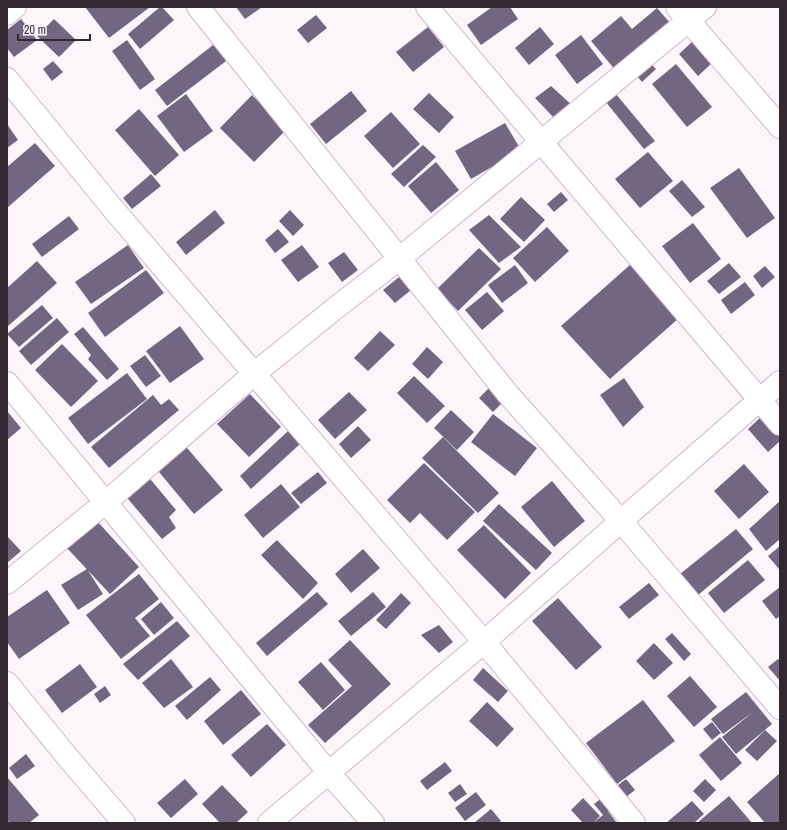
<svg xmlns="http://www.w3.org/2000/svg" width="787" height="830" font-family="'Archivo Narrow',sans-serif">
  <rect width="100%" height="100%" fill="#fcf6fa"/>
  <path fill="#726681" d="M85,7H150L109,38Z
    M160,7H162L174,20L140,49L128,34Z
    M236,7H262L245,19Z
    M492,7H510L518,19L481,45L467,25Z
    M657,8L672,25L617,72L591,41L621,16L632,29Z
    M316,15L327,28L308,43L297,30Z
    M21,19L37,40L14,57L7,48V30Z
    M54,19L76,40L59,57L37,36Z
    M428,27L444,47L413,72L396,52Z
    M540,27L554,44L529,65L515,48Z
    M581,35L603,64L577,84L555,55Z
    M127,40L155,79L140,90L112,51Z
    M693,41L712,63L698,76L679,54Z
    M217,42L230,58L167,106L155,90Z
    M53,61L63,72L52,81L43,69Z
    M648,61L656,69L642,82L635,74Z
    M676,64L712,107L687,127L652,84Z
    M551,86L574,107L557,121L535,98Z
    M351,91L367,111L326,144L310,124Z
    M429,93L454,117L439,133L413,109Z
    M615,93L655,141L644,149L605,101Z
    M186,94L213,131L184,152L157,116Z
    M252,95L287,129L254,162L220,128Z
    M139,109L179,155L155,176L115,130Z
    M391,112L420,144L393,168L364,136Z
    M505,123L521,150L471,179L455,151Z
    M7,124L18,140L7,148Z
    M35,143L55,166L7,208V167Z
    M423,145L436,157L404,187L391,174Z
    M648,152L673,181L640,208L615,179Z
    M436,162L459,190L431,213L408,186Z
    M739,168L775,218L747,238L710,188Z
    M151,174L161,186L132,209L123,198Z
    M682,180L705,207L692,217L669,191Z
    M561,192L568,200L554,212L547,204Z
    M521,197L545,220L524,242L500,219Z
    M215,210L225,223L186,255L176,242Z
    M290,210L304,225L293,236L279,221Z
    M489,215L521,247L499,263L469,230Z
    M69,216L79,229L42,257L32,244Z
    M693,223L721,259L690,283L662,246Z
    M547,227L569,251L535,282L513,258Z
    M278,229L289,242L275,253L265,240Z
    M128,245L144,268L91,304L75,282Z
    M302,245L319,267L298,282L281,260Z
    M479,248L501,269L458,311L437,289Z
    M344,252L358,270L342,282L328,263Z
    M37,261L57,283L7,327V288Z
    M729,263L741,277L719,294L707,281Z
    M631,264L679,318L610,379L561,326Z
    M515,265L528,283L502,303L488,285Z
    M765,266L775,277L762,288L753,276Z
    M146,270L164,293L105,337L88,313Z
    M399,277L411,290L395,303L383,290Z
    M745,282L755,295L731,314L721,300Z
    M487,292L504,311L482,330L465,310Z
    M42,305L53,318L19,347L7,334Z
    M57,318L69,332L31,365L19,351Z
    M180,326L204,359L170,383L146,351Z
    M83,327L119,369L107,380L88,359L91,355L74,334Z
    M380,331L395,345L368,371L354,358Z
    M62,344L98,381L71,407L35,370Z
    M427,347L443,362L428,379L412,364Z
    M145,355L161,376L146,387L130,366Z
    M127,373L147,399L88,444L68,418Z
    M414,376L445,406L427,423L397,393Z
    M624,378L644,407L623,427L600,395Z
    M495,382L509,396L493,412L479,398Z
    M349,392L367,410L335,439L318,420Z
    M250,394L281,427L249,457L217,424Z
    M153,395L161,405L169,399L179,410L109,468L91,447Z
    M451,410L474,432L457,450L434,428Z
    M7,411L21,428L7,440Z
    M765,413L780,429V441L768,452L748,429Z
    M493,414L537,448L515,476L471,442Z
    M358,426L371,440L351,458L339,444Z
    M288,431L300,444L251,489L240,476Z
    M443,437L499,493L478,513L422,458Z
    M182,442L223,490L194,514L154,466Z
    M424,463L475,512L447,540L420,513L410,523L387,500Z
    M744,464L769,492L739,519L714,491Z
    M318,472L327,483L301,504L291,493Z
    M146,474L176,510L169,517L176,528L162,539L123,493Z
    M552,481L585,521L554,547L521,507Z
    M281,484L300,507L263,538L244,515Z
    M780,501V539L766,551L749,529Z
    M499,504L552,553L536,570L483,521Z
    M96,520L139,567L110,594L66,547Z
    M484,525L531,573L505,599L457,550Z
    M736,529L753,549L698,595L680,574Z
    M7,536L21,551L7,563Z
    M277,540L318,583L303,599L261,555Z
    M780,546V568L779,569L768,556Z
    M363,549L380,568L351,593L335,574Z
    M748,560L765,580L724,613L708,593Z
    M87,569L103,594L78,610L61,585Z
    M139,574L159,599L135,618L150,636L121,659L86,615Z
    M649,583L659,595L629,619L619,607Z
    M780,587V616L776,619L762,601Z
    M47,590L70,623L19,659L7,642V617Z
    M317,592L328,604L267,656L256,643Z
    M373,592L386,607L351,636L338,621Z
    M401,593L411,603L386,629L376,620Z
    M558,598L602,647L576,670L532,621Z
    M161,602L174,618L154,635L141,619Z
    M177,621L190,636L138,680L123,664Z
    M439,625L453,642L439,653L421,635Z
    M672,633L691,654L684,661L665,639Z
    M350,640L391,684L325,743L308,725L352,686L328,660Z
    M654,643L673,663L654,680L636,661Z
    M171,659L193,687L164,708L142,683Z
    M778,659L780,661V681L768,667Z
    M321,662L345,690L323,710L298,682Z
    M80,664L97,687L62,713L45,690Z
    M483,668L508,691L498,702L473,680Z
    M690,676L717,707L694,727L667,696Z
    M210,677L221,690L187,720L175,706Z
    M105,686L111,695L100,703L94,694Z
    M241,690L261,714L223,745L204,721Z
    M746,692L772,724L736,754L722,737L753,712L723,734L711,719Z
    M643,700L675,741L617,784L586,743Z
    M487,702L514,729L497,747L469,721Z
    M712,722L721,733L712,740L703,729Z
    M267,724L286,745L251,777L231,755Z
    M765,730L777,741L757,761L745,750Z
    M720,737L742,763L721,781L699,755Z
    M26,754L35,766L17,779L9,768Z
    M445,762L452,771L427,790L420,781Z
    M780,773V823H765L747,802Z
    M7,777L39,815L29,823H10L7,820Z
    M185,779L198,794L171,818L157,803Z
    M626,779L635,790L608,811L617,823H593L603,815L594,804Z
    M705,779L716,790L704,802L693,791Z
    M460,784L467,794L455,802L448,793Z
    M222,785L248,812L236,823H220L202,804Z
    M476,792L486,805L465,821L455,808Z
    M729,796L752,823H697Z
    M583,798L600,816L593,823H583L571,810Z
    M692,801L704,814L694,823H666Z
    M491,809L501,821L498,823H474Z"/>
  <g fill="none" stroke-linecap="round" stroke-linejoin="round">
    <defs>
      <path id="minor" d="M198,7L507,393L621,521L780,708
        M427,7L780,424
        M677,7L780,127
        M7,14L15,7
        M7,79L114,210L484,642L634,823
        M7,383L329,773L373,823
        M7,583L106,502L254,374L338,306L399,259L705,7
        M7,683L69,759L124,823
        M269,823L484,642L621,521L780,382"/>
    </defs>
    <use href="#minor" stroke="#d1b5cb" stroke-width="24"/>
    <use href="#minor" stroke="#fff" stroke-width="22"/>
  </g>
  <rect width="787" height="830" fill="none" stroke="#332831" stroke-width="16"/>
  <path d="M18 34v6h72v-6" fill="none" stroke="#332831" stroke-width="2"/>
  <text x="24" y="34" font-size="12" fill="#332831" stroke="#fcf6fa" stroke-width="3" paint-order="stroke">20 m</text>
</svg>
